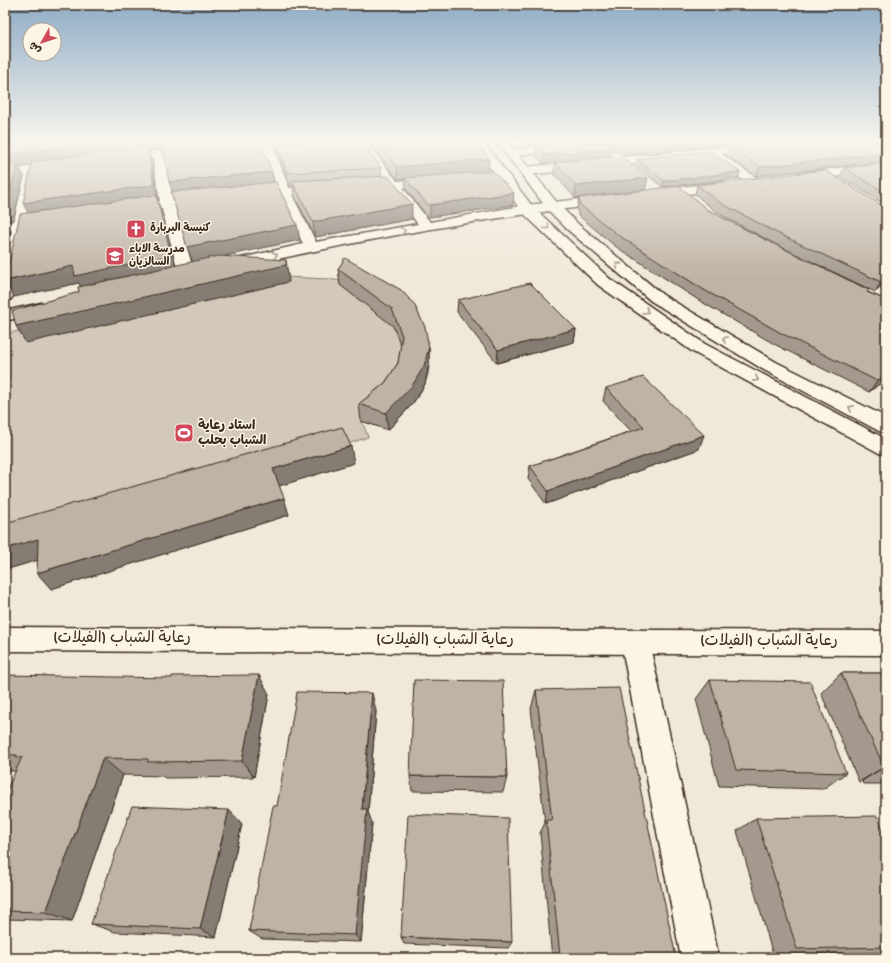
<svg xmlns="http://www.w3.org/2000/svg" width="891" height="963" font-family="'Gochi Hand','Playpen Sans Arabic',sans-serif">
  <rect width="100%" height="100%" fill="#f0e9d9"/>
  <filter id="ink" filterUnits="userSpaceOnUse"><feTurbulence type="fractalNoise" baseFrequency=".025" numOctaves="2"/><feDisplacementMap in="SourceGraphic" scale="8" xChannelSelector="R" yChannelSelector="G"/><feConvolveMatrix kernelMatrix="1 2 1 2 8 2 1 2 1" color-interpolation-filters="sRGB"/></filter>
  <g filter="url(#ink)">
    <path fill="#d2c9ba" stroke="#867a6c" d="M261,276L330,279L354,284L426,344C427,350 429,356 429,363C430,390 405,412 388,430L362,421L368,437L345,445L354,463L279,486L289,515L51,589V556L5,570V334Z"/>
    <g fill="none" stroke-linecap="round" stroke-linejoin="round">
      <defs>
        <path id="minor" d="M126,143H137L143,156L141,158H133Z
          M262,143H272L273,145L289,188L323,185L327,186L329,189L327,192L323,193L292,195L316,242L418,224L391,189L366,191L362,190L360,187L362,184L385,182L356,143H367L397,181L435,178L439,179L441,182L439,185L435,186L403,188L430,222L527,205L608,196L613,197L615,200L613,203L608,204C481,218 354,241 229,270L224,268L221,265L224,262L303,244L280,196L252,198L247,197L246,194L247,191L277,188L261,145Z
          M565,143H605L600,146L511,156L507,155L505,153L507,151L511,150Z
          M762,143H805L800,146L721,154L758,179L760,182L758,185H750L712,158L710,156L526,175L522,174L520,171L522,168L526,167Z
          M158,151L162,152L164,154L173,199L204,195L209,196L210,199L209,202L204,203L175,207L195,275L192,278L187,280L182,278L179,275L162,209L129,213L124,212L122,209L124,206L129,205L160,201L152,154L154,152Z
          M886,162V170L801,181L797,180L795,177L797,174L801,173Z
          M30,173L34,174L36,177L28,219L47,216L52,217L54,220L52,223L26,228L13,296L11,299L5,301V260L12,230L5,231V223L14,221L24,177L26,174Z
          M725,182L729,183L731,186L729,189L654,198L649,197L648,194L649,191L654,190Z
          M41,303L47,305L49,308L47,311L5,321V311Z
          M635,630L645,633L649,642L719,958H681L621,642L625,633Z"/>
        <path id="major" d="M244,143H287L282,146L233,151L229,150L227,148L229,146Z
          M473,143H484L532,206L610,279L705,344L886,439V455L879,453L693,352L598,285L522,212Z
          M498,143H509L558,204L578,224L663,295L776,362L886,417V433L879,431L764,370L651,301L568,230L548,210Z
          M193,148L197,149L199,151L197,153L120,163L116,161L114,159L116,157L120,155Z
          M60,163L64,164L66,167L64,170L5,178V170Z
          M5,627L886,631V655L5,651Z"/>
      </defs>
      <use href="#minor" stroke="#3b2a1e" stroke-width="3"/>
      <use href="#major" stroke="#3b2a1e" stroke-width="3"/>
      <use href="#minor" fill="#fcf5e5" fill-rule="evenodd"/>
      <use href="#major" fill="#fcf5e5" fill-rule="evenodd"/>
    </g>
    <path fill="#a39a8d" stroke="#3b2a1e" d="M275,143H363L381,168L382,176L412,219L315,237L294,195L293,185H290L276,148Z
      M369,143H477L489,159L488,171L513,205L430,217L427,216L406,189L405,179H398Z
      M560,143H743L625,155L615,151L610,153L609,157L645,190L575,198L554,174L555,163L543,164L535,155L536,146Z
      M886,143V161L756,176L726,155L729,146Z
      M637,159L740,172L738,178L662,187L636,165Z
      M886,163V205L840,177L844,168Z
      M697,185L886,283L875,292L773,243L716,212L695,194Z
      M579,198L708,210L766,240L868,292L886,300V379L869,392L776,345L700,301L615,246L578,215L577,208Z
      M345,258L429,347V364L425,384L413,403L388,430L361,421L359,404L385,383L398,363L401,346L393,326L340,285L338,269Z
      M458,300L576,329L574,342L497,363L457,312Z
      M606,388L699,449L546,504L528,479L530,466L631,431L603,401Z
      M841,673H886V784H863L862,781L859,782L821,693Z
      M5,675L269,694L254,777L165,778L162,776L123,775L72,921L5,919V794L16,771H5Z
      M710,680L846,773L823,789L719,786L696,699Z
      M536,690L676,957L672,958H552L540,833L545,823L531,709Z
      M376,711L368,812L372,823L361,942L262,939L249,931L277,806Z
      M410,776L507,777L503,792L412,791Z
      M229,810L242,824L216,937L115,932L91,924Z
      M756,818L886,836V953L773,955L737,831Z
      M401,937L512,942L508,948L404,944Z"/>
    <path fill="#857d73" stroke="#3b2a1e" d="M100,143H126L129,153L19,167L24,177L13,220L5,222L10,232L5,254V155Z
      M140,143H219L148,150L151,159L158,199H157L161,210L176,266L83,292L79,283L14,297L5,281L73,266L170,255L30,217L23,203L142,151Z
      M527,143H550L527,146Z
      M613,143H616L615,151L610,153L609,158L543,164L544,155L610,145Z
      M660,143H743L625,155L627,147Z
      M886,153V161L756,176L760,167Z
      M489,159L488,172L398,179L397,167Z
      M272,172L275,187L174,196L169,182Z
      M740,172L738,178L662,187L664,181Z
      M648,178L645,190L575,198L576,186Z
      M514,193L513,205L430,217V205Z
      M412,204V219L315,237L313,222Z
      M297,225L300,240L193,263L187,247Z
      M286,260L289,282L26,343L16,326Z
      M886,278V283L875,292L881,282Z
      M576,329L574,342L497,363L498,350Z
      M429,347V364L425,384L413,403L388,430L386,413Z
      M886,374V379L869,392L877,381Z
      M704,435L699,449L546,504L548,491Z
      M351,446L354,463L279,486L273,469Z
      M284,498L289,515L51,589L37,573Z
      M38,539L51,556L5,570V549Z
      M259,675L269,694L254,777L242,761Z
      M372,693L376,711L368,812L372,823L361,942L355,935L362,809Z
      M103,758L123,775L72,921L46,912Z
      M886,766L862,781L859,782L884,767Z
      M229,810L242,824L216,937L200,929Z"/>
    <path fill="#beb3a4" stroke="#3b2a1e" d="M5,143H100L5,155Z
      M166,143H261L272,172L169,182L162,144Z
      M276,143H363L381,168L288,173Z
      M378,143H477L489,159L397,167Z
      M560,143H613L610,145L611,149L544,155L536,146Z
      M620,143H660L627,147Z
      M758,143H886V153L760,167L729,146Z
      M147,146L154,185L23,203L32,162Z
      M710,151L740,172L664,181L637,159Z
      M621,156L648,178L576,186L555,162Z
      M886,163V193L844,168Z
      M18,164L6,206L5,207V166Z
      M825,170L886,208V278L881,282L777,233L719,202L697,185Z
      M493,171L514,193L430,205L427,204L405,178Z
      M388,176L412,204L313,222L292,181Z
      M276,182L297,225L187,247L171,192Z
      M679,186L708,210L766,240L869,290L867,292L886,300V374L877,381L781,333L704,290L618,235L580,205L579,198Z
      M156,195L170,250H169V254L172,255L75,276L73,266L5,281L20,214Z
      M218,256L286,260V265L16,326L12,311L79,292L78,287Z
      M345,258L401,290L414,304L425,327L429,347L424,366L412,386L386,413L359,404L385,383L398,363L402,336L392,309L338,269Z
      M530,283L576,329L498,350L458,300Z
      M643,377L704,435L548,491L530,466L644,427L606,388Z
      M342,427L351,446L273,469L284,498L37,573L38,539L5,549V523Z
      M841,673H886V766L884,767Z
      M5,675L172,678V676L259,675L242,761L148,762V759L103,758L46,912L5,911V794L22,757H16L17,755H5Z
      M414,680L503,681L507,777L410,776Z
      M710,680L810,682L846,773L736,770Z
      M619,688L676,957L560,956L546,820H552L536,690Z
      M297,692L372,693L362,809H367L355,935L249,931L273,806H277Z
      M132,806L229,810L200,929L91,924Z
      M408,814L508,818L512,942L401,937Z
      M877,816L886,836V947L797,949L756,818Z"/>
    <defs><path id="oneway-chevron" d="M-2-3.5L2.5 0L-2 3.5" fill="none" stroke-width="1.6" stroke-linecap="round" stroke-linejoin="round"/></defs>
    <g stroke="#9c9082">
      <use href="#oneway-chevron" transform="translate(547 227) rotate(44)"/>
      <use href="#oneway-chevron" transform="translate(403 231) rotate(-10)"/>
      <use href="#oneway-chevron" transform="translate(275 255) rotate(-13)"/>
      <use href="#oneway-chevron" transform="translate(618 265) rotate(-140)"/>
      <use href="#oneway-chevron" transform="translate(646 311) rotate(35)"/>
      <use href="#oneway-chevron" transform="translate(725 339) rotate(-149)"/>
      <use href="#oneway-chevron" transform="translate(756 379) rotate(28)"/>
      <use href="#oneway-chevron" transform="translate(851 408) rotate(-153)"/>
    </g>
  </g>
  <linearGradient id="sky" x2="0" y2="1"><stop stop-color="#8facc5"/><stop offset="0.51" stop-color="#f8f5ee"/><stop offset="1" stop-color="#f8f5ee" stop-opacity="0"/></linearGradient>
  <rect width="891" height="278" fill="url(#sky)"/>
  <defs>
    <symbol id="church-square" viewBox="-11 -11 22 22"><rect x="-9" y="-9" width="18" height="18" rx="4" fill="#d1495b" stroke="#fcf5e5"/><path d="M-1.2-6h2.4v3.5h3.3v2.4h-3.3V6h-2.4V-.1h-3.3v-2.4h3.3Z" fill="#fff"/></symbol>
    <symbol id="school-square" viewBox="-11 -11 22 22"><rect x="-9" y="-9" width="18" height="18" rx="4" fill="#d1495b" stroke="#fcf5e5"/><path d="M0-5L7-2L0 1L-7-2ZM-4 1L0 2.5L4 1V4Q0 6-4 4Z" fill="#fff"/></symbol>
    <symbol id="stadium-square" viewBox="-11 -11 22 22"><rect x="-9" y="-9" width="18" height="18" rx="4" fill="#d1495b" stroke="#fcf5e5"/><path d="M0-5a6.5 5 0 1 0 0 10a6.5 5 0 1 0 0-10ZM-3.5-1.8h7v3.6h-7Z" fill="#fff"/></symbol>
  </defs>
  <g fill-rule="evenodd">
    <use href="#church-square" x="125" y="218" width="22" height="22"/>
    <use href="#school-square" x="104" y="245" width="22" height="22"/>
    <use href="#stadium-square" x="173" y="422" width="22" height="22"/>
  </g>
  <g text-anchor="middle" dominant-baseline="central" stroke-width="3" stroke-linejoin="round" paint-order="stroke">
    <g font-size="11" font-weight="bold" fill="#3b2a1e" stroke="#fcf5e5" text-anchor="start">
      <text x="150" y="229">كنيسة البربارة</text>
      <text x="129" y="250">مدرسة الاباء<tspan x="129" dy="13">السالزيان</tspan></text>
    </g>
    <g font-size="13" font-weight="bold" fill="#3b2a1e" stroke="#fcf5e5" text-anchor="start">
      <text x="198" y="426">استاد رعاية<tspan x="198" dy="15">الشباب بحلب</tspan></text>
    </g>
    <g font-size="16" fill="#3b2a1e" stroke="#fcf5e5">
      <text x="122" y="639">رعاية الشباب (الفيلات)</text>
      <text x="445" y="641">رعاية الشباب (الفيلات)</text>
      <text x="769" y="642">رعاية الشباب (الفيلات)</text>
    </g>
  </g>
  <rect width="891" height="963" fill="none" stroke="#fcf5e5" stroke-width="20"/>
  <rect x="10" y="10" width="871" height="943" fill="none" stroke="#3b2a1e" stroke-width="1.5" filter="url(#ink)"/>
  <g transform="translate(42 42) rotate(231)"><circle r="19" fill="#fcf5e5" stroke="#afa495"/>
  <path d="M0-3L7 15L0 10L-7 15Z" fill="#d1495b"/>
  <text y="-6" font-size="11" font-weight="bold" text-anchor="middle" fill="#3b2a1e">ش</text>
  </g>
</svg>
